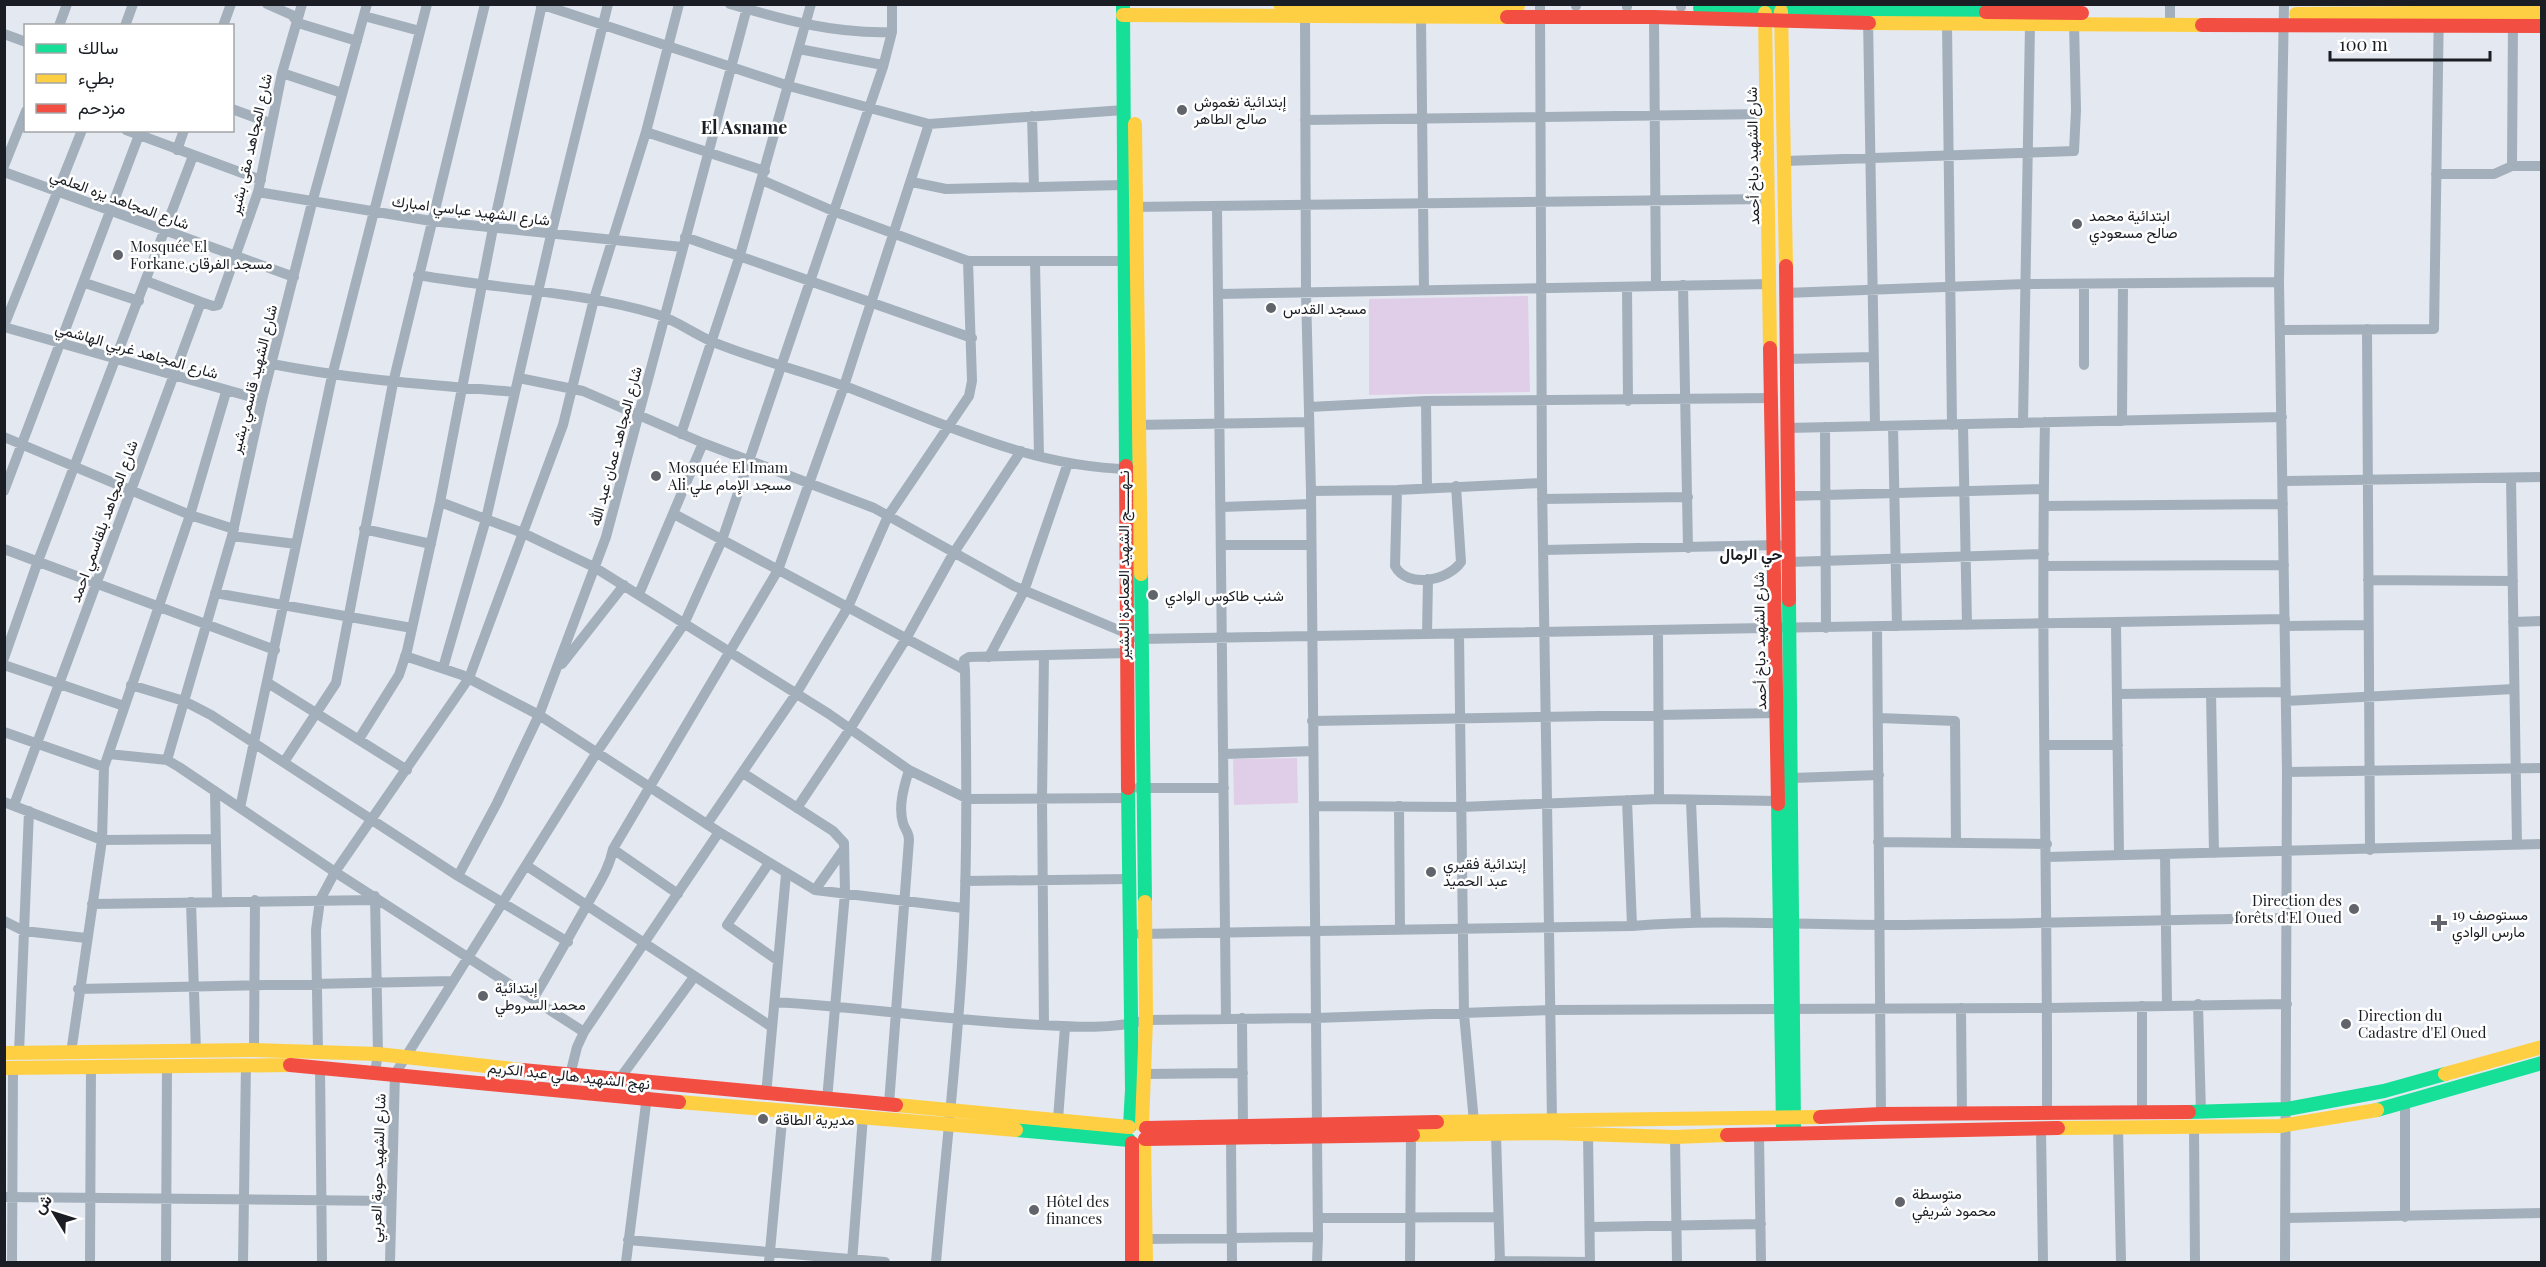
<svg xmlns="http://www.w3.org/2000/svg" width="2546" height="1267" font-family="'Playfair Display',Vazirmatn,serif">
  <rect width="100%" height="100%" fill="#e4e8f1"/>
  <path fill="#e0cee8" d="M1528,296L1530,392L1369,395V299Z
    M1297,758L1298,803L1234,805L1233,759Z"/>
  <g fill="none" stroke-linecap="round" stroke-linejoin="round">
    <path stroke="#a3b0bb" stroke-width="10" d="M267,4L292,15L298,23L357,41
      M540,4L789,86L929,124L1124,110
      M730,4C784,20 835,34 892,32
      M1540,4L1542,483L1552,1120
      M2284,4L2279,282L2287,772L2285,1262
      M1576,6V4
      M1627,7V4
      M1681,7V4
      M1305,14L1306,293L1311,491L1317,1124
      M364,16L420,31
      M1654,17L1656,286
      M1421,18L1424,290
      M1868,18L1875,425
      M1947,23L1952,425
      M2170,25V4
      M59,26L67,4
      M125,26L133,4
      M223,26L231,4
      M4,34L26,42
      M799,49L883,65
      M282,73L342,93
      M232,109L270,123
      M1032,116L1034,187
      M1305,120L1767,114
      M126,130L261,180
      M646,132L765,171
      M177,150L184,130
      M1785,161L2074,151L2076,110L2074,23
      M4,166L26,111
      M2512,166L2513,20
      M4,172L294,277
      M2436,174H2494L2512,166H2542
      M762,180L833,211L968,261H1123
      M912,182L946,189L1123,185
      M258,192L431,221L682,247
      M1130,207L1769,199
      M1217,207L1226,1018
      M685,237L972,338
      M1035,262L1039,456
      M418,275C497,289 579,291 656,314C676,320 694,334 713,342C757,360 803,371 847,387C938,421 1031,468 1130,469
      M85,283L139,301
      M1683,285L1688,548
      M1627,287L1628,401
      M1785,293L2025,284L2279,282
      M1219,294L1771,284
      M201,302L213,306L218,305L258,192L282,73L302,4
      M4,326L82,130
      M4,327L262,400
      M2367,329L2370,850
      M2280,330L2434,329L2439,4
      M1786,359L1873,357
      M272,364C353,380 433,385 515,392
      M2084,365V284
      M519,378L583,391L703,443L874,508L1014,586L1140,639L2285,619
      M1426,401L1427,488
      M1309,407L1426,401L1773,398
      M2122,421L2123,284
      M2045,422C2040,653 2048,884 2047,1115
      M2023,423L2030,25
      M1132,425L1309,422
      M1963,425L1967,625
      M1893,426L1897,626
      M1825,427L1826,628
      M1787,428L2282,417
      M681,434L740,255L811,4
      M4,437L190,515L234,529
      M2511,478L2517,845
      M2283,481L2542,477
      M1397,490L1395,566C1407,589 1448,581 1461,562L1456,486
      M4,491L139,135
      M1311,491L1397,490L1542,483
      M1788,496L2044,489
      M1542,499L1688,497
      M440,502L523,533L594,567L829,714L909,770L968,799L1129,798
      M2044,506L2283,504
      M1222,507L1311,504
      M674,514L965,670L964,660L969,657L1129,653
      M364,529L431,544
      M232,536L296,544
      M1223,545H1311
      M4,549L275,650
      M1543,550L1779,545
      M1789,562L2044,554
      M2044,566L2284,565
      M2368,580L2513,581
      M215,593L412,628
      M639,594L703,443
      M2513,622L2542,621
      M2116,624L2119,855
      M2286,626L2367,625
      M1877,627L1881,1114
      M1658,631L1659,799
      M1427,634L1428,579
      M1459,634L1464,1014L1474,1122
      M405,656L462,675L539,715L719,832L815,890L963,908
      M1044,656L1042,799L1044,1025
      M989,657L1024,591L1068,463
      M4,658L38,561L193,156
      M562,664L624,585
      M4,665L124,706
      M443,668L486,519L551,235L608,4
      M268,683L407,770
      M131,685L184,701L211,715L458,876L568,942
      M2211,693L2214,853
      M2117,694L2286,692
      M2286,701L2514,689
      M1879,718L1955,721L1956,843
      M1312,721L1777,713
      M4,732L104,767
      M359,739L399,675L407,651L440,502L493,228L542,4
      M2046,745H2118
      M109,754L167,760L179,767L335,872L584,1032
      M1225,754L1313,751
      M167,760L232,536L262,400L312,203L367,4
      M284,762L336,683L393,383L485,4
      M2287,772L2542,768
      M743,773L833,831L844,843L845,893L827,1100
      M1792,778L1879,775
      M1138,788H1224
      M215,791L217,901
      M1627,800L1632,926
      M1691,801L1696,921
      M4,802L102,840L216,839
      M14,805L201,302L146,281
      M1315,806L1461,807L1659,799L1777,801
      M1399,806L1400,930
      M240,808L332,376L427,4
      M797,808L850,729L907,637L953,554L1021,451
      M707,824L796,694L848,607L888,516L969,396L972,381L968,261
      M1878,842L2047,844
      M613,849L678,894
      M2165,854L2167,1005
      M2047,857L2542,844
      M769,863L727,925L777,960
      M527,866L772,1027
      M458,876L497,803L539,715L606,537L748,4
      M965,881L1129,879
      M815,890L844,849
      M375,896L378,1054L375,1072
      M191,902L196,1051
      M92,904L375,900
      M4,921L24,931L86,938
      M1139,934L1632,926C1719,919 1805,925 1891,925C2023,924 2155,920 2287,918
      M78,989L453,981
      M533,999C552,968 569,936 587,905C597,886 609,870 613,849L778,570L844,386L929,124
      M775,1002C858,1007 941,1019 1024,1024C1064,1026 1107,1031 1146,1020L1315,1018L1552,1010L2048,1008L2287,1004
      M2198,1004L2201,1113
      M2142,1006V1114
      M1961,1008L1962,1115
      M1242,1018L1243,1126
      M254,1050L255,900
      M318,1052L316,930L320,900L335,872L469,678L563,425L594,299L646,132L679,4
      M19,1053L29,811
      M71,1053L102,840L104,767L190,515L226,392
      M320,1066L322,1262
      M1144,1074L1243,1073
      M570,1075L577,1047L584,1032L719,832
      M618,1081L694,977
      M766,1095L786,874
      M889,1104L909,840C909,832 905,830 903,823C898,806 904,787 909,770
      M1058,1119L1065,1027
      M2118,1128L2121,1262
      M2194,1128L2195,1262
      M2041,1130L2043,1262
      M1496,1135L1500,1262
      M1588,1135L1590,1262
      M1759,1135L1761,1262
      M1675,1137L1677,1262
      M1231,1139L1232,1262
      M4,1197L390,1201
      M2405,1217V1103
      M1318,1218L1498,1217
      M2285,1218L2542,1213
      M1590,1227L1761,1224
      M1146,1239L1318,1237L1317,1137
      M628,1240L885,1262
      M1499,1261L1590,1262
      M12,1262L13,1068
      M90,1262L91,1066
      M166,1262L167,1066
      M243,1262L246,1064
      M390,1262L395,1074L597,752L684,624L722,540L883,67L892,32V4
      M626,1262L647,1096
      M769,1262L783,1110
      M852,1262L863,1116
      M936,1262C943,1182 952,1102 958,1021C968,905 967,787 965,670
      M1317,1262L1318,1237
      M1410,1262L1411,1137"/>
    <path stroke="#16e098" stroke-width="14" d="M1123,5L1126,466
      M1700,8L1986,12
      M1141,574L1145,902
      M1789,600L1794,1128
      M1128,788L1132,1090L1130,1126
      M1778,804L1783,1130
      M2377,1110L2542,1063
      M2189,1112L2287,1109L2384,1091L2445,1074
      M1016,1130L1129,1140"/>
    <path stroke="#ffcf43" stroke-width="14" d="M1280,4L1518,6
      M1781,11L1786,266
      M1765,13L1770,348
      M2296,14L2542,12
      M1123,15L1507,17
      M1869,23L2202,25
      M1135,124L1141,574
      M4,1053L254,1050L378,1054L522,1070
      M4,1068L290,1065
      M2445,1074L2542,1047
      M679,1102L1016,1130
      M896,1105L1129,1127
      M1437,1122L1820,1117
      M1142,1125L1146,1020L1145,902
      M2058,1128L2280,1126L2377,1110
      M1413,1135L1549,1133L1675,1137L1727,1135
      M1144,1141L1146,1262"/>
    <path stroke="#f24e42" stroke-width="14" d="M1986,12L2082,13
      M1507,17H1654L1869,23
      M2202,25L2542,26
      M1786,266L1789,600
      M1770,348L1778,804
      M1126,466L1128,788
      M290,1065L679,1102
      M522,1070L896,1105
      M1820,1117L1881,1114L2189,1112
      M1146,1128L1437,1122
      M1727,1135L2058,1128
      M1145,1139L1413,1135
      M1132,1143V1262"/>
  </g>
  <g fill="#61646b" stroke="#fff" stroke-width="2">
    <circle cx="1182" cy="110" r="6"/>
    <circle cx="2077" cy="224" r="6"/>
    <circle cx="118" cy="255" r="6"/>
    <circle cx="1271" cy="308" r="6"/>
    <circle cx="656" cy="476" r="6"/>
    <circle cx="1153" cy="595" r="6"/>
    <circle cx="1431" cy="872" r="6"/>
    <circle cx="2354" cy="909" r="6"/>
    <path d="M2436 914h6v6h6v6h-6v6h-6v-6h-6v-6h6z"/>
    <circle cx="483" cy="996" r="6"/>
    <circle cx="2346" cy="1024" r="6"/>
    <circle cx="763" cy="1119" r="6"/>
    <circle cx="1900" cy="1202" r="6"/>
    <circle cx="1034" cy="1210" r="6"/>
  </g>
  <g text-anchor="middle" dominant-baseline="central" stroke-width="5" stroke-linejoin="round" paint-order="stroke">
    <g font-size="15" fill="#1a1d23" stroke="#fff" text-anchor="start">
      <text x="1194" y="101">إبتدائية نغموش<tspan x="1194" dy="17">صالح الطاهر</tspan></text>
      <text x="2089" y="215">ابتدائية محمد<tspan x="2089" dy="17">صالح مسعودي</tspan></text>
      <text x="130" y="246">Mosquée El<tspan x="130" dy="17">Forkane,مسجد الفرقان</tspan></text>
      <text x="1283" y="308">مسجد القدس</text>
      <text x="668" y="467">Mosquée El Imam<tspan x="668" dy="17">Ali,مسجد الإمام علي</tspan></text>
      <text x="1165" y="595">شنب طاكوس الوادي</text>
      <text x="1443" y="863">إبتدائية فقيري<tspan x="1443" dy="17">عبد الحميد</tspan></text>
      <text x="2342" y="900" text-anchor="end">Direction des<tspan x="2342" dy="17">forêts d'El Oued</tspan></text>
      <text x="2452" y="914">مستوصف 19<tspan x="2452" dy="17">مارس الوادي</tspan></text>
      <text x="495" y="987">إبتدائية<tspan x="495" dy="17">محمد السروطي</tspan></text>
      <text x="2358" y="1015">Direction du<tspan x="2358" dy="17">Cadastre d'El Oued</tspan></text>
      <text x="775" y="1119">مديرية الطاقة</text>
      <text x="1912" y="1193">متوسطة<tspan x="1912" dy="17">محمود شريفي</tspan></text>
      <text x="1046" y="1201">Hôtel des<tspan x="1046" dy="17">finances</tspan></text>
    </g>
    <g font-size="15" fill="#1a1d23" stroke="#fff">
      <text transform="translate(250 144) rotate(-77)">شارع المجاهد مقى بشير</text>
      <text transform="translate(1752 156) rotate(-91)">شارع الشهيد دباخ أحمد</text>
      <text transform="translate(120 199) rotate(20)">شارع المجاهد يزه العلمي</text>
      <text transform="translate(471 210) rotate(7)">شارع الشهيد عباسي امبارك</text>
      <text transform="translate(137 350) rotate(16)">شارع المجاهد غربي الهاشمي</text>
      <text transform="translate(253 379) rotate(-76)">شارع الشهيد قاسمي بشير</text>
      <text transform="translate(615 446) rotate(-75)">شارع المجاهد عمان عبد الله</text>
      <text transform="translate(103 521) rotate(-70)">شارع المجاهد بلقاسمي احمد</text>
      <text transform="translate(1123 565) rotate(-90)">نــهـــــج الشهيد العمامرة البشير</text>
      <text transform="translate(1759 641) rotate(-91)">شارع الشهيد دباخ أحمد</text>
      <text transform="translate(569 1075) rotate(6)">نهج الشهيد هالي عبد الكريم</text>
      <text transform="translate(377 1168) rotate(-88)">شارع الشهيد حوبة العربي</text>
    </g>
    <g font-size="16" font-weight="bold" fill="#1a1d23" stroke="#fff">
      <text x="1751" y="553">حي الرمال</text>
    </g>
    <g font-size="18" font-weight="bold" fill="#1a1d23" stroke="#fff">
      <text x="744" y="127">El Asname</text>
    </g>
  </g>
  <rect width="2546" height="1267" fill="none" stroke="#1a1d23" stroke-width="12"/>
  <rect x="24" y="24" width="210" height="108" fill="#ffffff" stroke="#a3a5a7" stroke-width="1.5"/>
  <rect x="36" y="44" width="30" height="9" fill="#16e098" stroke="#a3a5a7" stroke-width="1.5"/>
  <text x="78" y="54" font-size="18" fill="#1a1d23">سالك</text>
  <rect x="36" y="74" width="30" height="9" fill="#ffcf43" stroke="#a3a5a7" stroke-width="1.5"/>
  <text x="78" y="84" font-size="18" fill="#1a1d23">بطيء</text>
  <rect x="36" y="104" width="30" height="9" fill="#f24e42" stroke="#a3a5a7" stroke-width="1.5"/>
  <text x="78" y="114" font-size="18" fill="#1a1d23">مزدحم</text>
  <g transform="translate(54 1213) rotate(308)" stroke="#ffffff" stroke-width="4.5" paint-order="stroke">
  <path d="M0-4.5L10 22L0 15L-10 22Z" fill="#1a1d23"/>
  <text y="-9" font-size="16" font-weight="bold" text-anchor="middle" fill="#1a1d23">ش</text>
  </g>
  <path d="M2330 51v9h160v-9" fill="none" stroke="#1a1d23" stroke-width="3"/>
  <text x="2339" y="51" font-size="18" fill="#1a1d23" stroke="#ffffff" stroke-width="4.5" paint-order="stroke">100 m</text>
</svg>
